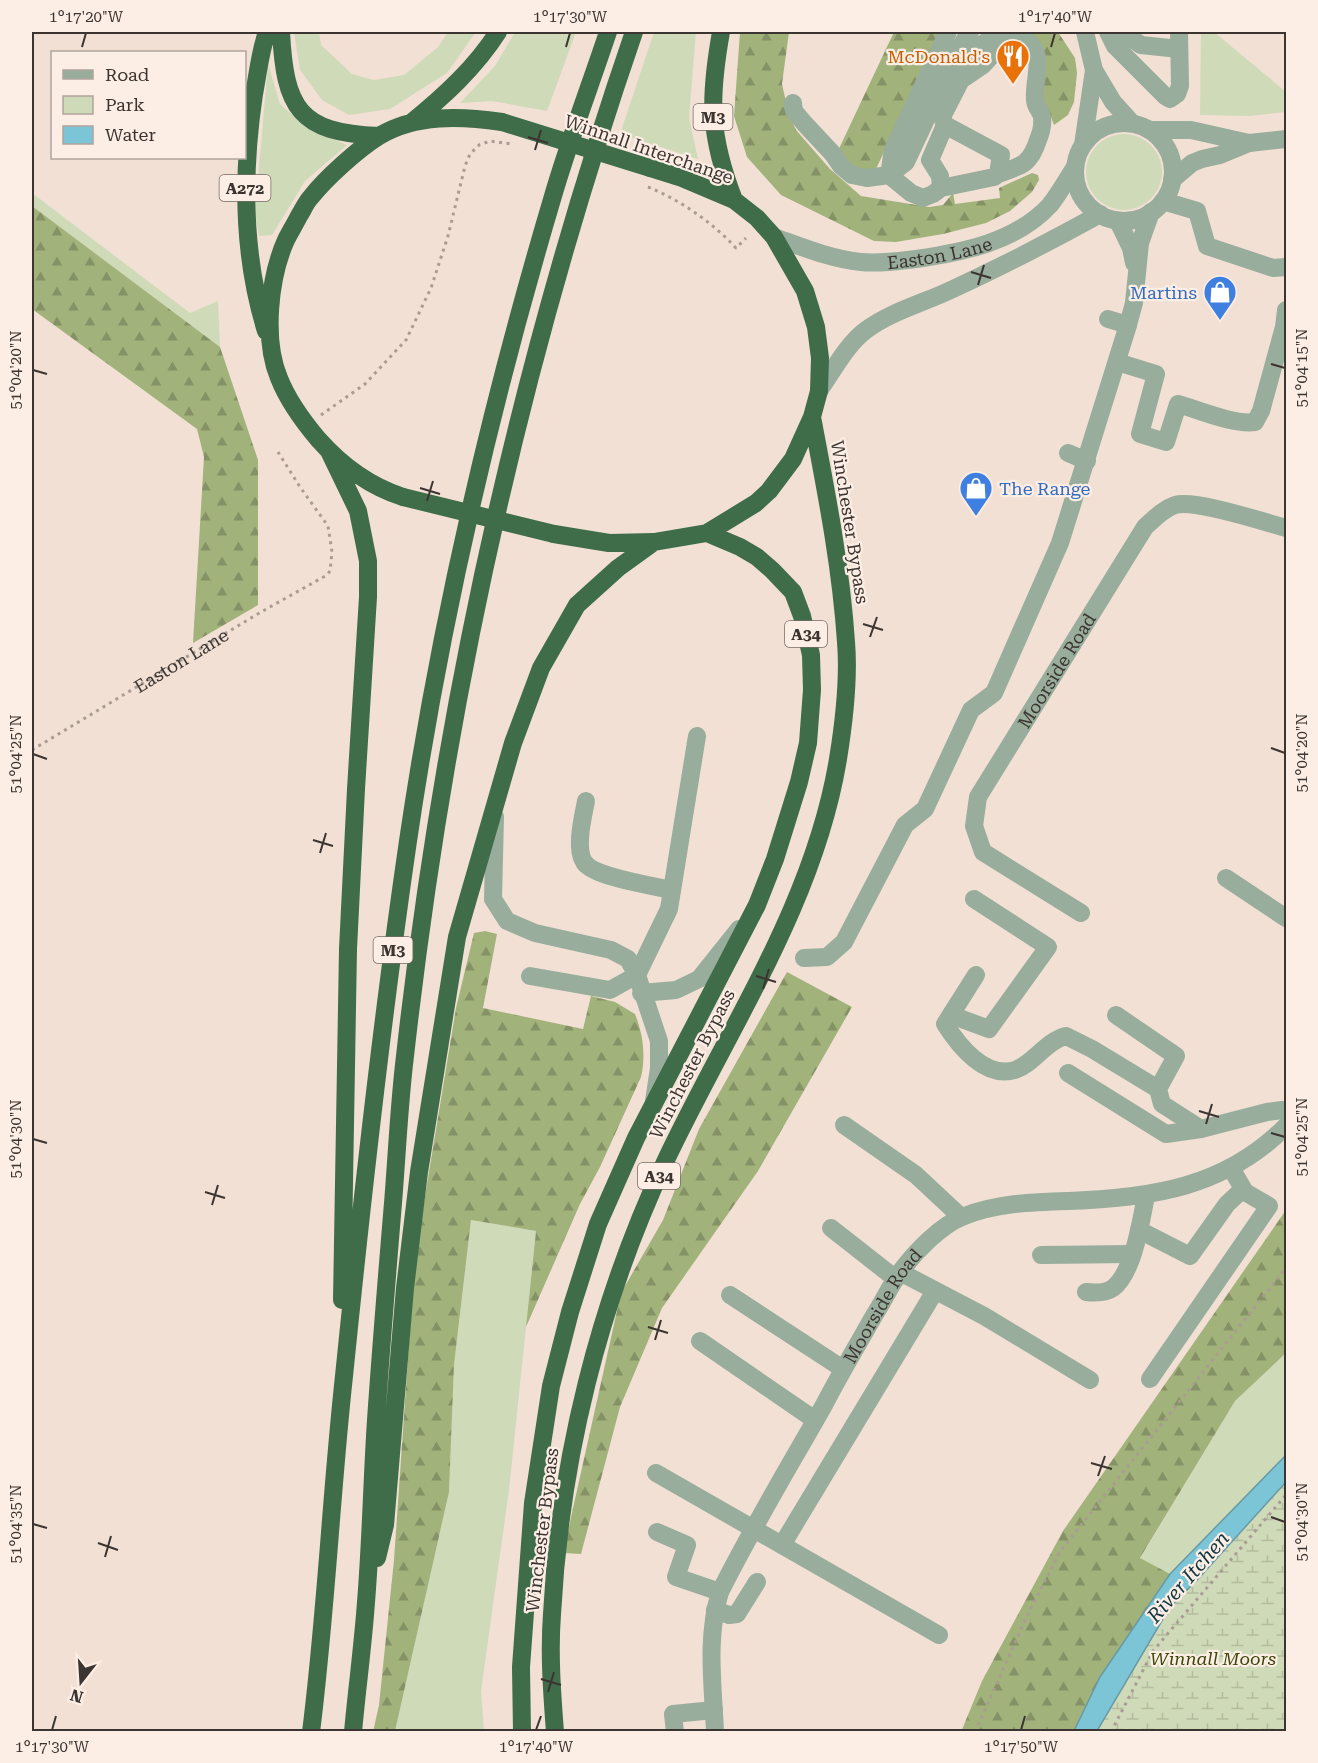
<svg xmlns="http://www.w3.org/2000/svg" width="1318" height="1763" font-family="'Roboto Serif',serif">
  <defs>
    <pattern id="forest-firs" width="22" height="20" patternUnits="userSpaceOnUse" patternTransform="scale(1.5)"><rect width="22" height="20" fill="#a2b27b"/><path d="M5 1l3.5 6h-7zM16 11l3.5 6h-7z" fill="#859265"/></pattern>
    <pattern id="wetland-marsh" width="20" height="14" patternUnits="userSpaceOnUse" patternTransform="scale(1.5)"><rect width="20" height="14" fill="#cfdab8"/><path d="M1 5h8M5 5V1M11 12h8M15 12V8" fill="none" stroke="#b3bc9e"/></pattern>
  </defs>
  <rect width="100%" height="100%" fill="#f2e0d5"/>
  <path fill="#cfdab8" d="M294,32H319L321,45L352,74L374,80L404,75L438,47L448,32H476L447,73L390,109L349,115L322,100L300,70Z
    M515,32H576L547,111L492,101L460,103L495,66Z
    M654,32H696L689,118L698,159L620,134Z
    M1201,32H1214L1286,92V112L1249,116L1200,115Z
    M268,64L280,104L307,128L347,145L305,181L272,235L259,236L255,213Z
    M1086 172a38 38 0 1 1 76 0a38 38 0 1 1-76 0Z
    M32,193L190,313L218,301L220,347L32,206Z
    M471,1220L536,1231L509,1490L481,1691L484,1731L394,1732L449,1492L454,1365Z
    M1286,1353V1455L1170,1574L1140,1559L1235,1401Z"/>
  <path fill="url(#forest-firs)" d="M740,32H789L782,84L789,115L796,130L830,169L861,196L929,207L943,205L953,193L955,204L1000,198L999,188L1032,173L1038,175L1039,180L1032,192L1010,211L986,223L943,234L896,242L874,241L781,195L747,157L734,116Z
    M894,32H942L873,175H860L836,155Z
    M1025,32H1058L1075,58L1077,73L1074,102L1068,115L1054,125L1049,112L1041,103Z
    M32,206L220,347L258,460V605L193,643L204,457L197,429L32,309Z
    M485,931L497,934L483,1008L583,1029L591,996L615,1002L635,1014C643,1034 646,1056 641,1077L600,1167L580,1204L526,1327L536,1231L471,1220L454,1365L449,1492L395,1731L373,1732L379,1705L394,1560L415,1257L456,1008L474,933Z
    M787,972L852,1007L758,1171L662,1308L620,1407L581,1554L563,1553L621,1293L663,1220L699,1129Z
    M1286,1210V1353L1235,1401L1140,1558L1170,1574L1100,1677L1074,1731L961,1732L982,1681L1063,1531Z"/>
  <path fill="url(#wetland-marsh)" d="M1286,1482V1731L1097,1732L1170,1607L1199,1578Z"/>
  <path fill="#7cc5d7" stroke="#689aa5" stroke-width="1.5" d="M1286,1455V1482L1199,1578L1170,1607L1097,1731H1074L1100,1677L1170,1574Z"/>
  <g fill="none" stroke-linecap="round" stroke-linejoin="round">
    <g stroke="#aa9c94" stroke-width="3" stroke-dasharray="3 4.5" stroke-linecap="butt">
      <path d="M648,187C680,200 712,222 736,248L746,238"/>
      <path d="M321,415L365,384L406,340L431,288L448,236L465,166L470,154L479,145L490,141L511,144"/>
      <path id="s1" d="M32,750L261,612L327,575L330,571L332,552L328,526L300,487L278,452"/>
      <path d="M975,1732L1026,1618L1061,1550L1286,1268"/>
      <path d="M1111,1732L1153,1651L1286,1495"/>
    </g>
    <g stroke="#98ad9b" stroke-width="18">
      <path d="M1085,32L1094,70L1113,102L1132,123"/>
      <path d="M1108,32L1115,46L1165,96L1170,99L1177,94L1180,86L1179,32"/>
      <path d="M1122,32L1141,45L1179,49"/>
      <path d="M964,76C969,56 981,38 1003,36"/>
      <path d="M793,103L794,111L804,123L832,153L841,166L852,175L867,178L889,175L906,162L959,49L970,32"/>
      <circle cx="1124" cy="172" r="49"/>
      <path d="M945,125L942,117L961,80L983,65L992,55L1003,36C1011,34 1018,34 1025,39C1047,55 1033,78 1035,100C1035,107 1041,111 1042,117C1043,125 1041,133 1038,140C1030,165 1021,166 998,174"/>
      <path d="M1149,130H1191L1249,143"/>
      <path d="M1083,145L1094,70"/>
      <path d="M889,175L911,193L923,198L933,194L941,188L994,177L998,174L1001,155L945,125L930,160L940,176L941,188"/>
      <path d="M889,175L893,150L948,32"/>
      <path d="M1172,180L1192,163L1202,159L1220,155L1249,143L1286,139"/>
      <path d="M1163,201L1197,211L1207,246L1273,268L1286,267"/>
      <path d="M1118,221L1131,248L1134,263"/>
      <path id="s2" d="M774,237C802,247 831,259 861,262C879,264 899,261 916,259C964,252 1016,242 1050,205C1059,194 1067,179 1075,167"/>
      <path d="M1108,319L1128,325"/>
      <path d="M1117,362L1156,374L1140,434L1166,442L1178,404C1199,410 1234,425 1255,422L1261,411L1284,327L1286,310"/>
      <path d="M819,391C833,371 846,345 866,330C892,311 924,303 953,289C1003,266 1051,241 1100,214"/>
      <path d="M1068,453L1087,461"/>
      <path d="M586,801C583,817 575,848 584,862C593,877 654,886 672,890"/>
      <path d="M495,817L493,899L507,921L535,933L611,950L628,959L637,975L659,1041V1068L654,1101"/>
      <path d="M1226,878L1286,918"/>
      <path id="s3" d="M1081,913L983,852L974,826L978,797L1145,527C1154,519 1163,509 1175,505C1195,499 1264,522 1286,528"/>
      <path d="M804,958L827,957L844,942L905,825L925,809L971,710L994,693L1060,543L1128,325L1134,303L1140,243L1151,212"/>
      <path d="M976,975L945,1024C959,1046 985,1079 1015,1070C1033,1064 1046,1041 1066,1036L1092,1049L1158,1089"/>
      <path d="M530,976L610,990L637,975L669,909L697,736"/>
      <path d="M641,993L676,990L699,979L739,929"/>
      <path d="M951,1015L989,1029L1048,947L974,899"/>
      <path d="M1116,1015L1176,1056L1158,1089L1162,1104L1201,1129"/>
      <path d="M1068,1073L1166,1134L1201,1129L1267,1112L1282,1110L1286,1112"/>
      <path d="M844,1125L916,1175L961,1217"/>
      <path d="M831,1228L896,1279"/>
      <path d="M1139,1230L1190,1256L1227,1204L1243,1189"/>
      <path d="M1041,1255L1132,1254"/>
      <path d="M900,1272L984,1316L1090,1380"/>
      <path d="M1086,1292C1095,1293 1106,1293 1113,1288C1134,1272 1141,1220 1146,1196"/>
      <path d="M730,1295L843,1369"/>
      <path d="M700,1341L815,1420"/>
      <path d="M1150,1379L1269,1206L1245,1192L1231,1168"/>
      <path d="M656,1473L939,1635"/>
      <path d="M657,1532L687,1545L676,1577L720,1592"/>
      <path d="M782,1545L935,1291"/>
      <path d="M715,1610L729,1615L737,1614L757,1582"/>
      <path d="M675,1732L673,1714L714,1710"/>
      <path id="s4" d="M715,1732C713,1684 706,1638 720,1592C752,1528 789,1467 824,1405C840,1374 858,1344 875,1314C884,1300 891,1284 901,1271C915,1252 940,1226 962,1217C995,1203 1034,1202 1069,1201C1152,1198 1226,1187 1286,1126"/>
    </g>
    <path stroke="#3f6d49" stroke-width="18" d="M281,32C285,107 298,133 379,136
      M721,32C709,99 709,135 734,200
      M411,123C444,96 475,68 498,32
      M266,331C242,254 242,174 254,94C258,73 260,52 267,32
      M330,453L358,511L368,561V597L356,789L348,949L342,1300
      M403,497C369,486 341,465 318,439C302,420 288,401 279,378C263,340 269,278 286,240C290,232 295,224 299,216C303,210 306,202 311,197C326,178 358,149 379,136C416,114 461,116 502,122
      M554,534L609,543L654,542L707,533L756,503L769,491L793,459L812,417L819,391L820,358L816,327L805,291L774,237L757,218L734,200L682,178L650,168
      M377,1558L385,1525L405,1288L419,1172L457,937L513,743L541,668L577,605L618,568L654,542
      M311,1732C326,1614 331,1495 344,1376C362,1198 382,1019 408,841C440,623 490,408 553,196C569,141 590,86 608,32
      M353,1732C357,1688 363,1645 366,1602C371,1541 372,1480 376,1420C381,1347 387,1275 393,1203C397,1154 399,1105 405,1056C444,708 520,363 634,32
      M522,1732L521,1667L533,1503L551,1386L570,1312L598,1224L636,1138L757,905L775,859L799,782L808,743L812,690L811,655L802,616L793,592L772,570L757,557L740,547L707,533
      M555,1732C552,1693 549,1653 552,1614C560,1460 599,1303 665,1162C727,1030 814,905 838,759C844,722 849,678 846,642C841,566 826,491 812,417"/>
    <path stroke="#3f6d49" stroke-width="18" d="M502,122L650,168
      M403,497L554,534"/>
  </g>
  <path fill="none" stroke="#3b3430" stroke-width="2" d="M82,47L86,33M566,47L570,33M1051,47L1055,33M528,137L548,143M535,150L541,130M971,272L991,278M978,285L984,265M1271,364L1285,368M33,370L47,374M420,488L440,494M427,501L433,481M863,624L883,630M870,637L877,617M1271,748L1285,753M33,754L47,759M313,840L333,846M320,853L326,833M756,976L776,982M763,989L769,969M1199,1111L1219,1117M1206,1124L1212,1104M1271,1133L1285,1137M33,1139L47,1143M205,1192L225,1198M212,1205L218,1185M648,1327L668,1333M655,1340L661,1320M1091,1463L1112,1469M1098,1476L1105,1456M1271,1517L1285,1522M33,1524L47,1528M98,1543L118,1550M105,1557L111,1536M541,1679L561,1685M548,1692L554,1672M52,1730L56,1716M536,1730L541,1716M1021,1730L1025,1716"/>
  <defs>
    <symbol id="restaurant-pin" viewBox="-11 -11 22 30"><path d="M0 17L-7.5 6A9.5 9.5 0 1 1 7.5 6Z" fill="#e8710a" stroke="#fdeee5"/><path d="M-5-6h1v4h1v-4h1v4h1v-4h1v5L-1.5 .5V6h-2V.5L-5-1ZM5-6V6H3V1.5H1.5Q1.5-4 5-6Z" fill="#fff"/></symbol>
    <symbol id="shop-pin" viewBox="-11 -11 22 30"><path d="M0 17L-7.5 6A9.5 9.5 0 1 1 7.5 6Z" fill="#3f7fe0" stroke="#fdeee5"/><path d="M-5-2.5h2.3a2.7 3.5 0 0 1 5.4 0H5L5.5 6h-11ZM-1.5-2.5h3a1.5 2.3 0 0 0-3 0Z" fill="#fff"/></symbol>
  </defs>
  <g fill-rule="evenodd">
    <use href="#restaurant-pin" x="994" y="37" width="38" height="52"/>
    <use href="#shop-pin" x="1201" y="273" width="38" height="52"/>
    <use href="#shop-pin" x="957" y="469" width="38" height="52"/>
  </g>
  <g text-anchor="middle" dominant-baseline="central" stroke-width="4.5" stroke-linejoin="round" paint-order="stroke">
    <g fill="#fdeee5" stroke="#756c66" stroke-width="1.5">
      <rect x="693.5" y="104" width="39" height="26" rx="4.5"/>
      <rect x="219.5" y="175" width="51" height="26" rx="4.5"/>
      <rect x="785" y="621" width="42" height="26" rx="4.5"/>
      <rect x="373.5" y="937" width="39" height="26" rx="4.5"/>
      <rect x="638" y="1163" width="42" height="26" rx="4.5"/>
    </g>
    <g font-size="16" font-weight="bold" fill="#3b3430">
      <text x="713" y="117">M3</text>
      <text x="245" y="188">A272</text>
      <text x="806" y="634">A34</text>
      <text x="393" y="950">M3</text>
      <text x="659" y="1176">A34</text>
    </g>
    <g font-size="18" fill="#c56008" stroke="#fdeee5" text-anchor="end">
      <text x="990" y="56">McDonald's</text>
    </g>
    <g font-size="18" fill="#3b3430" stroke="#fdeee5">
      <text transform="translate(649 149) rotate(19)">Winnall Interchange</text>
      <text stroke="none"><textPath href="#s2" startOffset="170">Easton Lane</textPath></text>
      <text transform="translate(850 522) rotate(81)">Winchester Bypass</text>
      <text stroke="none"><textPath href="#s1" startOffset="174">Easton Lane</textPath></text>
      <text stroke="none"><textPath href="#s3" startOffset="321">Moorside Road</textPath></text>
      <text transform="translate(692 1064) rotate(-63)">Winchester Bypass</text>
      <text stroke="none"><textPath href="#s4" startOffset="470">Moorside Road</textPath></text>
      <text transform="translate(542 1530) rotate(-83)">Winchester Bypass</text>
    </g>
    <g font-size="18" fill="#366cbe" stroke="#fdeee5" text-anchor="end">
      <text x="1197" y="292">Martins</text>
      <text x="999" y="488" text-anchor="start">The Range</text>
    </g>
    <g font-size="18" font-style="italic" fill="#394707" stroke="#fdeee5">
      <text x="1213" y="1658">Winnall Moors</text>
    </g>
    <g font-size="20" font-style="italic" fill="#12363e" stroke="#fdeee5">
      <text transform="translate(1188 1577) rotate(-49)">River Itchen</text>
    </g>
  </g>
  <rect width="1318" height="1763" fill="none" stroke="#fdeee5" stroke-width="66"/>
  <rect x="51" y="51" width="195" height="108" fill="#fdeee5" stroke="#afa49d" stroke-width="1.5"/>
  <rect x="63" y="70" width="30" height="9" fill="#98ad9b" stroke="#afa49d" stroke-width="1.5"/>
  <text x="105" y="81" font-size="18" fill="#3b3430">Road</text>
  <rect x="63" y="96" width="30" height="18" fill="#cfdab8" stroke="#afa49d" stroke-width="1.5"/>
  <text x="105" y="111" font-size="18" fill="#3b3430">Park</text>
  <rect x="63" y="126" width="30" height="18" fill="#7cc5d7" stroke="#afa49d" stroke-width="1.5"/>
  <text x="105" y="141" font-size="18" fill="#3b3430">Water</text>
  <g transform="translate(81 1682) rotate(197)" stroke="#fdeee5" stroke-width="4.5" paint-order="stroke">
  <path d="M0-4.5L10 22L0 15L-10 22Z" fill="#3b3430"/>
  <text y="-9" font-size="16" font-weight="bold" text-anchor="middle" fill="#3b3430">N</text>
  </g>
  <rect x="33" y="33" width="1252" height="1697" fill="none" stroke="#3b3430" stroke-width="2"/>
  <g font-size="15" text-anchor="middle" fill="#3b3430">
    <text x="86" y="22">1°17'20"W</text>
    <text x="570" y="22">1°17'30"W</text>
    <text x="1055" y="22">1°17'40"W</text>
    <text transform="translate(1302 368) rotate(-90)" y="5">51°04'15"N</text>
    <text transform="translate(16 370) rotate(-90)" y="5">51°04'20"N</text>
    <text transform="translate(1302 753) rotate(-90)" y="5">51°04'20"N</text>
    <text transform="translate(16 754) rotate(-90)" y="5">51°04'25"N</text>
    <text transform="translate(1302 1137) rotate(-90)" y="5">51°04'25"N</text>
    <text transform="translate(16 1139) rotate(-90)" y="5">51°04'30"N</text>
    <text transform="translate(1302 1522) rotate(-90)" y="5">51°04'30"N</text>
    <text transform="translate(16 1524) rotate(-90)" y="5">51°04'35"N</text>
    <text x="52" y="1752">1°17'30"W</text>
    <text x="536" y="1752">1°17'40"W</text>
    <text x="1021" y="1752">1°17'50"W</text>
  </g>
</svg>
